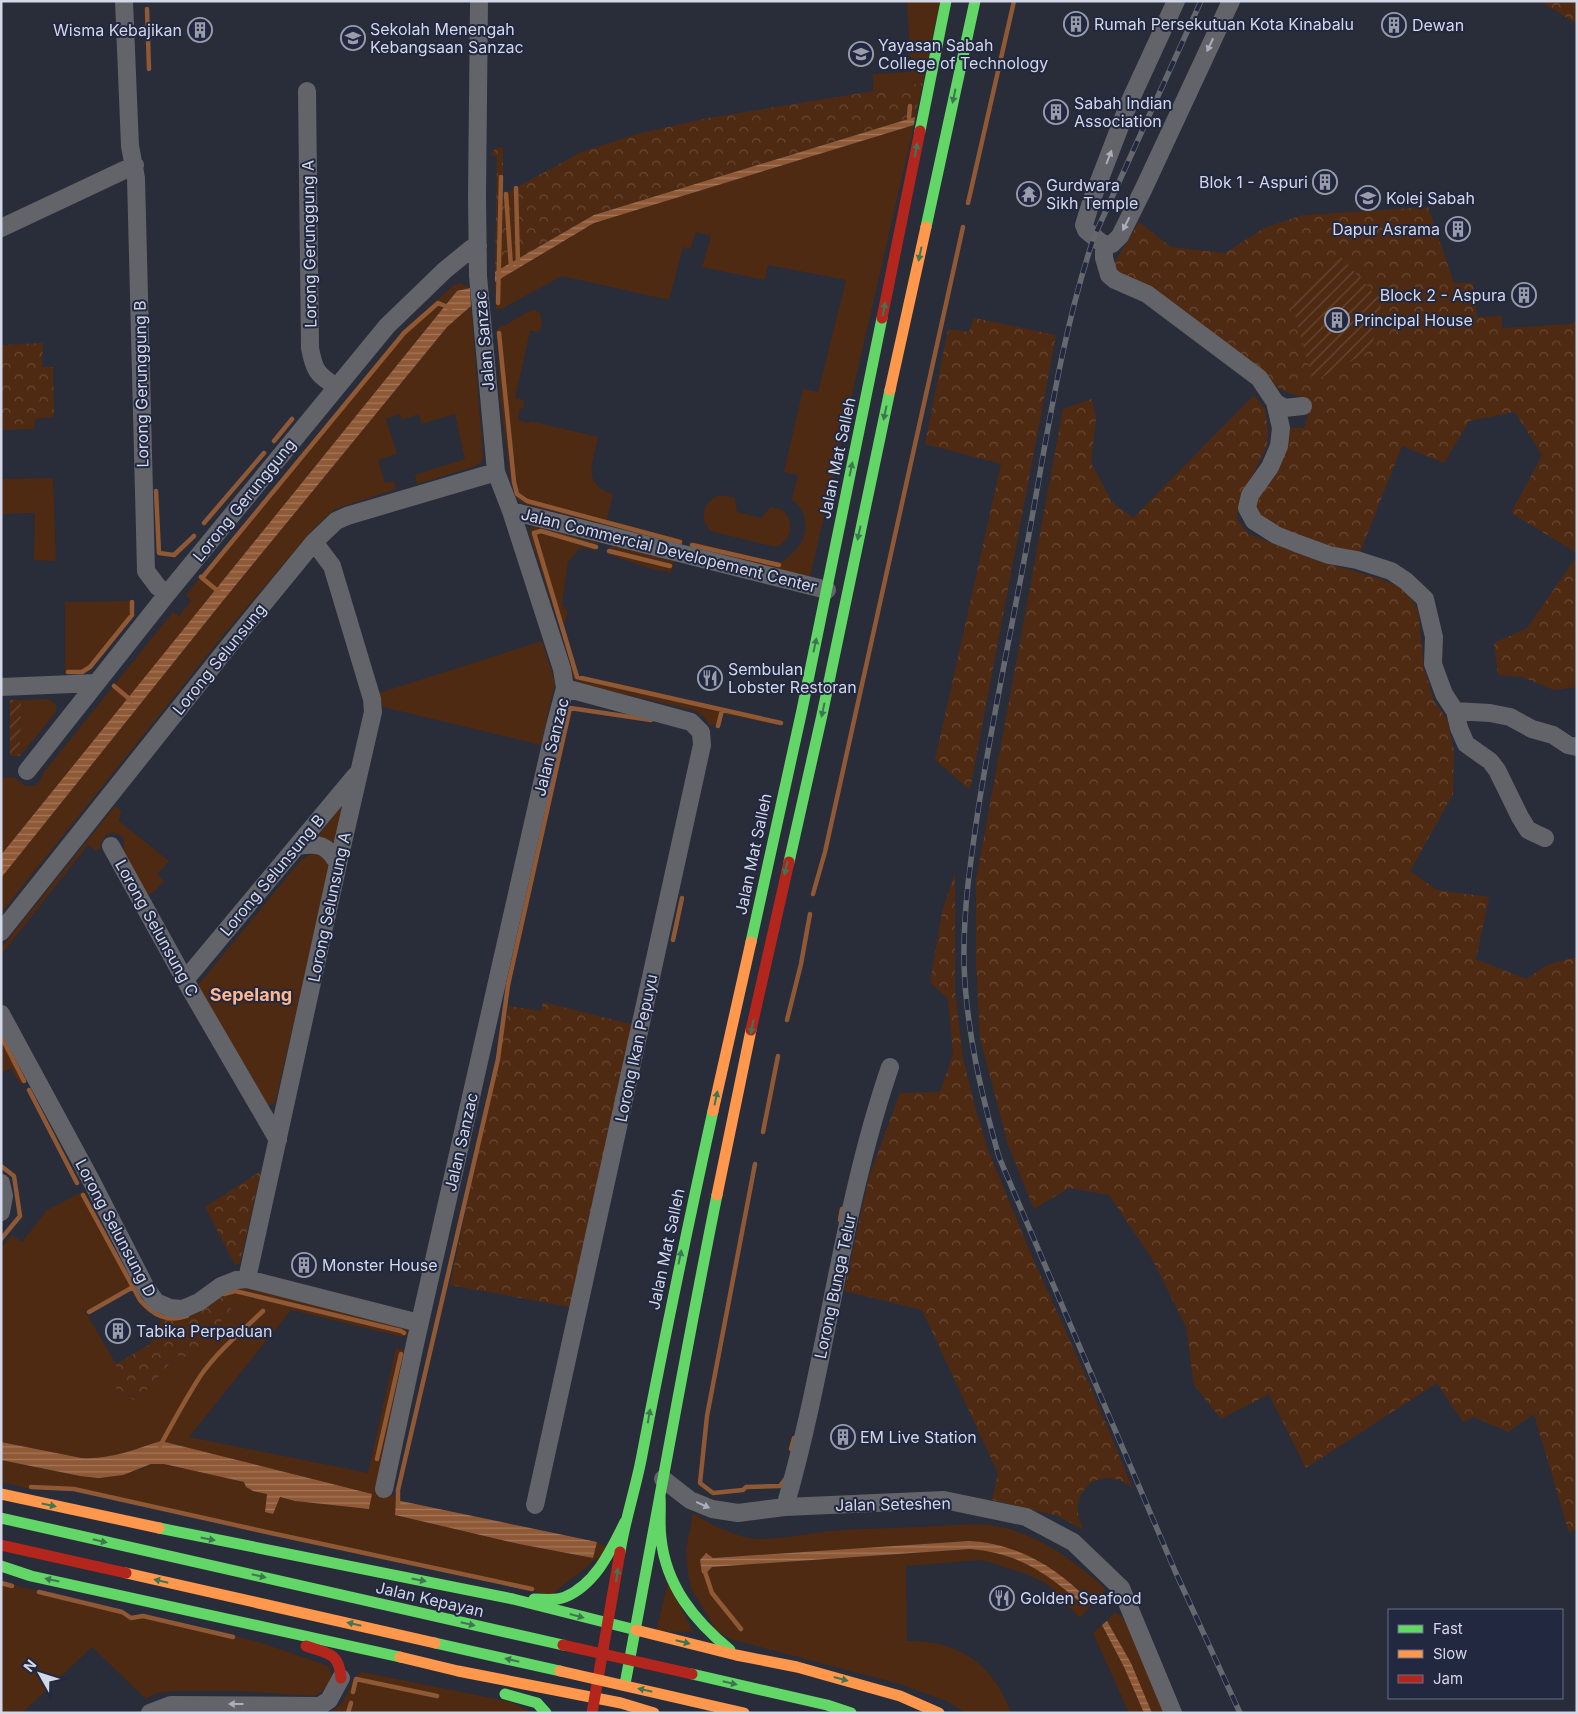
<svg xmlns="http://www.w3.org/2000/svg" width="1578" height="1714" font-family="Inter,sans-serif">
  <defs>
    <pattern id="forest-crowns" width="20" height="18" patternUnits="userSpaceOnUse" patternTransform="scale(1.25)"><rect width="20" height="18" fill="#4f2a12"/><path d="M2 6a3 3 0 1 1 6 0M12 15a3 3 0 1 1 6 0" fill="none" stroke="#674834"/></pattern>
    <pattern id="garden-furrows" width="10" height="10" patternUnits="userSpaceOnUse" patternTransform="scale(1.25)"><rect width="10" height="10" fill="#4f2a12"/><path d="M-1 1l2-2M0 10L10 0M9 11l2-2" fill="none" stroke="#674834"/></pattern>
    <pattern id="water-rules" width="6" height="5" patternUnits="userSpaceOnUse" patternTransform="scale(1.25)"><rect width="6" height="5" fill="#8f5936"/><path d="M0 2.5h6" fill="none" stroke="#a3785d"/></pattern>
  </defs>
  <rect width="100%" height="100%" fill="#292c39"/>
  <path fill="#4f2a12" fill-rule="evenodd" d="M907,1H940L923,83L873,91V74L911,72Z
    M914,125L810,577L691,548L693,542L780,563C795,553 809,539 805,520C803,511 800,505 792,500L798,475L784,472L803,389L818,392L846,280L768,265L765,280L702,267L711,236L696,232L690,249L683,247L669,300L562,276L505,307V308L496,310L495,282L594,223Z
    M460,283L470,288L457,291L1,855V778L14,777L26,786H34L40,781L44,772L173,612L179,616L191,601L186,595L402,331L454,285Z
    M471,306L483,457L481,462L476,466L417,484L415,475L465,459L455,414L421,424L419,414L402,420L400,414L386,419L397,454L378,460L385,483L394,481L396,489L335,509L312,530L220,639L1,913V878L226,597L447,327Z
    M535,310L540,313L542,323L539,332L530,331L515,398L523,400L524,408H520L518,420L529,423L530,421L598,437C593,462 581,485 613,494L607,520L683,540L682,545L528,505L521,502L515,496L511,481L500,397L497,330L502,325L505,326L508,323L530,311Z
    M53,478L56,561L34,560L35,513L1,514V479Z
    M720,495L735,498L737,512L762,518L770,507L783,510C795,523 792,541 775,547L710,531C698,517 704,501 720,495Z
    M534,526L598,543L595,551L581,547L568,562L562,605L568,612L563,626L578,676L621,684L783,722L782,726L723,714L721,725H709L704,717L694,710L586,685L574,679L569,667L572,665L531,539L530,528Z
    M615,546L674,561L671,573L649,568L608,554L610,548Z
    M134,601L133,615L91,668L81,672L65,673V602Z
    M542,641L555,683L541,745L383,707L379,693Z
    M48,699L56,704V712L20,756L21,700Z
    M115,806L121,811L119,821L169,861L157,874L164,881L157,889L147,896L123,851C128,838 119,831 107,834L100,843V849L96,851L88,845L1,955V948Z
    M340,808H343L336,845L324,838H317Z
    M312,853C324,854 329,860 328,872L276,1100L275,1103L268,1106L265,1104L199,988V984L301,860Z
    M1,1032L27,1080L20,1084L11,1068L1,1073Z
    M84,1191L134,1285L85,1311L116,1364V1393L137,1401L177,1355L192,1358L248,1287L403,1325L407,1330L408,1336H399L291,1310L189,1437L368,1473L396,1348L410,1351L379,1493L398,1496L395,1515L519,1544L593,1558L597,1542L609,1549L551,1595L270,1535L137,1505V1502L113,1496L112,1499L74,1490L30,1489L1,1482V1460L80,1476L142,1469L151,1464H164L245,1482L246,1487L253,1491L267,1493L265,1512L273,1514L280,1497L295,1501L369,1509L161,1441C134,1449 110,1460 81,1459L1,1442V1248L12,1235L22,1242L47,1210Z
    M693,1513C709,1524 725,1531 744,1537C766,1543 807,1533 831,1531C866,1528 902,1528 937,1526C959,1525 984,1522 1005,1528C1045,1538 1071,1560 1102,1585L1105,1590L1080,1618L1047,1584L1027,1574L998,1565L982,1560L906,1566L907,1641C958,1640 994,1664 1011,1713H965L947,1701L896,1683L730,1639L717,1631L691,1589L688,1573L686,1550ZM969,1541L995,1544L1076,1587L1089,1601L1084,1606C1049,1574 1018,1553 970,1549L712,1567L702,1573L700,1560L706,1553L712,1558Z
    M1,1582L122,1611L132,1616L144,1614L259,1642L328,1666L332,1677C327,1685 323,1694 313,1696L237,1691H176L156,1693L146,1699L92,1647L22,1713H1Z
    M668,1583L693,1632L656,1631Z
    M1115,1612L1124,1619L1167,1713H1152L1131,1663L1107,1621Z
    M1102,1625L1124,1667L1144,1713H1129L1093,1633Z
    M362,1672L511,1702L533,1713H331C335,1709 339,1706 343,1701C351,1691 350,1678 362,1672Z"/>
  <path fill="url(#forest-crowns)" d="M1540,1H1577V24Z
    M923,83L915,117L594,215L495,272L497,156L490,155L496,148L503,147V195L581,152L637,134L708,118Z
    M1428,207L1454,283H1473L1477,317L1502,316V328L1572,324L1577,319V553L1511,513L1542,455L1515,412L1469,421L1444,463L1402,446L1359,555L1299,538L1257,516L1252,507L1286,428H1304L1309,411L1307,398L1291,394L1275,386L1114,269L1115,262L1139,222L1171,247L1225,253L1264,228L1303,215Z
    M974,318L1056,335L970,790L935,760L1001,464L925,444L948,329L969,332Z
    M43,343L42,367H53L54,417L35,419L34,429L1,430V345Z
    M1254,395L1265,409L1268,430L1267,446L1239,502L1237,519L1249,534L1316,560L1381,579L1404,589L1418,610L1424,668L1434,701L1447,719L1454,751L1453,794L1410,871L1437,890L1489,897L1476,959L1526,979L1549,964L1577,957V1529L1569,1533L1534,1414L1508,1432L1474,1417L1463,1422L1437,1383L1306,1468L1269,1394L1221,1419L1194,1385L1186,1327L1151,1257L1109,1195L1069,1188L1034,1209L1008,1145L980,1038L976,962V880L1063,409L1092,399L1096,418L1091,463L1112,502L1133,518Z
    M1577,556V687L1554,690L1523,677L1498,675L1494,643L1527,628Z
    M955,872V991L963,1058L975,1106L988,1150L1031,1254L1089,1383L1133,1489C1102,1460 1062,1494 1084,1530L1058,1516L992,1500L998,1473L922,1310L844,1291L869,1177L900,1093L940,1092L953,1054L948,999L930,982L942,913Z
    M543,1002L634,1025L570,1307L450,1285L509,1006L541,1011Z
    M261,1171L240,1263L235,1265L205,1207Z
    M248,1287L192,1358L177,1355L137,1401L116,1393V1364L150,1344L164,1315L235,1288Z"/>
  <path fill="url(#garden-furrows)" d="M1341,257L1382,302L1371,350L1313,382L1291,300Z
    M10,700H21L20,756H10Z"/>
  <path fill="url(#water-rules)" d="M915,117L914,125L594,223L495,282V272L594,215Z
    M470,288L471,306L447,327L226,597L1,878V855L5,850L457,291Z
    M161,1441L372,1494L369,1509L295,1501L280,1497L273,1514L265,1512L267,1494L253,1491L246,1487L244,1482L164,1464H151L123,1475L99,1478L80,1476L1,1460V1442L81,1458C110,1460 135,1449 161,1441Z
    M396,1500L597,1542L593,1558L519,1544L395,1515Z
    M969,1541C1016,1543 1058,1568 1089,1601L1084,1606C1049,1574 1019,1553 970,1549L712,1567L706,1573H702L700,1560L706,1553L713,1558Z
    M1107,1621L1131,1663L1152,1713H1144L1124,1667L1102,1625Z"/>
  <g fill="none" stroke-linecap="round" stroke-linejoin="round">
    <path stroke="#8f5936" stroke-width="4.5" d="M147,9L149,69
      M909,117L910,106
      M516,188L518,264
      M506,194L511,267
      M968,203L1014,1
      M498,303L501,177
      M499,333L514,482L517,494L527,501L680,542
      M274,441L292,419
      M156,491L159,553L174,555L194,536
      M204,523L264,453
      M692,545L779,565
      M596,547L541,531L534,533L577,677L781,723
      M609,551L670,566
      M201,577L219,592
      M202,578L404,333L438,303L450,308
      M68,672H82L90,667L132,615V602
      M114,686L132,701
      M718,726L722,710
      M813,894L825,852L963,227
      M673,940L682,898
      M787,1020L801,964L810,914
      M1,1036L24,1081
      M29,1090L77,1183
      M763,1132L778,1056
      M755,1164L707,1416L700,1483L713,1493L743,1490L746,1487L780,1486L786,1478
      M1,1166L14,1176L20,1216L1,1239
      M83,1195L140,1300C153,1315 167,1323 187,1316
      M840,1220L842,1209
      M224,1294L235,1291L401,1331L404,1333
      M89,1312L133,1287
      M160,1446C173,1422 186,1398 201,1375C218,1351 242,1331 263,1311
      M791,1449L794,1438
      M377,1459L401,1354
      M31,1487L74,1489L271,1533L532,1589
      M398,1506V1490L498,1059L508,985L570,708L651,720
      M704,1569L712,1593L741,1629
      M1,1583L12,1586
      M39,1592L122,1612L131,1618L143,1616L233,1637
      M353,1692L356,1679L437,1696
      M348,1713L351,1703"/>
    <path stroke="#626469" stroke-width="18" d="M124,1L130,146L136,178L146,571L158,587L167,594
      M307,91L310,348C314,370 317,375 337,387
      M1,228L135,165
      M1104,245V258L1109,275L1115,280L1147,294L1259,378L1275,402L1281,428L1279,446L1270,467L1250,495L1247,508L1254,521L1276,535L1296,543L1329,555L1357,560L1391,571L1406,581L1425,599L1434,637L1433,664L1444,694L1455,711L1459,728L1466,744L1490,761L1497,770L1520,817L1528,830L1545,838
      M1104,245L1112,244L1120,236L1143,190L1231,1
      M1104,245L1086,230L1084,225L1091,202L1129,103L1176,1
      M1275,402L1284,408L1303,406
      M511,511L827,590
      M1,687L96,683
      M1455,711L1490,713L1510,717L1532,729L1553,735L1568,745L1577,747
      M27,771L167,594L387,326L445,270L472,248L478,246
      M111,846L185,980L278,1140
      M297,846C319,843 327,844 338,864
      M1,932L228,647L314,542L336,521L347,516L496,472
      M185,980L356,775
      M1,1014L92,1182L146,1288L156,1302L170,1308L183,1309L199,1302L221,1286L236,1280L247,1279L419,1323
      M1,1183L4,1196L1,1212
      M247,1279L338,864L373,712L372,699L332,566L314,542
      M663,1479L690,1500L712,1509L738,1513L785,1507L944,1500L1026,1517L1073,1542L1121,1588L1173,1713
      M384,1489L415,1344L555,726L565,688L562,669L511,511L496,472L478,276L477,196L479,1
      M535,1505L702,745L701,732L691,722L565,688
      M785,1507C827,1362 841,1210 890,1067
      M150,1713L171,1705L320,1706L329,1700L341,1678"/>
    <path stroke="#63d668" stroke-width="11" d="M920,131L946,1
      M926,227L975,1
      M789,862L822,715L890,390
      M751,942L802,710L882,318
      M660,1496C661,1510 659,1524 661,1538C666,1586 694,1620 730,1650
      M1,1518L563,1645
      M159,1528L513,1599L636,1630
      M620,1552C625,1519 636,1488 642,1455C664,1340 688,1225 713,1111
      M1,1566L31,1576L400,1657
      M534,1599C544,1599 556,1601 565,1597C596,1584 611,1550 625,1522
      M435,1643L560,1671
      M625,1684C656,1521 684,1358 717,1195
      M505,1694L537,1703L546,1713"/>
    <path stroke="#ff974d" stroke-width="11" d="M890,390L926,227
      M713,1111L751,942
      M717,1195L751,1030
      M1,1494L159,1528
      M126,1573L435,1643
      M636,1630L736,1655L797,1667L900,1696L939,1713
      M400,1657L458,1671L621,1703L654,1713"/>
    <path stroke="#b3261e" stroke-width="11" d="M882,318L920,131
      M751,1030L789,862
      M1,1545L126,1573
      M306,1646C328,1654 339,1652 341,1678
      M592,1713L620,1552"/>
    <defs>
      <path id="rail" d="M1201,1L1094,237C1061,334 1046,444 1027,545C1011,631 993,717 979,804C971,857 963,909 964,963C966,1029 981,1093 999,1157L1175,1571L1240,1713"/>
    </defs>
    <use href="#rail" stroke="#65686f" stroke-width="5.5"/>
    <use href="#rail" stroke="#222840" stroke-width="4" stroke-dasharray="11" stroke-linecap="butt"/>
    <path stroke="#63d668" stroke-width="11" d="M692,1674L827,1705L851,1713"/>
    <path stroke="#ff974d" stroke-width="11" d="M560,1671L744,1713"/>
    <path stroke="#b3261e" stroke-width="11" d="M563,1645L692,1674"/>
  </g>
  <defs><path id="oneway-solid" d="M-6-.8H1V-3.2L6.5 0L1 3.2V.8H-6Z" transform="scale(1.25)"/></defs>
  <g fill="#abafbc">
    <use href="#oneway-solid" transform="translate(1210 45) rotate(115)"/>
    <use href="#oneway-solid" transform="translate(1109 157) rotate(-69)"/>
    <use href="#oneway-solid" transform="translate(1126 224) rotate(117)"/>
    <use href="#oneway-solid" transform="translate(703 1505) rotate(24)"/>
    <use href="#oneway-solid" transform="translate(236 1704) rotate(-180)"/>
  </g>
  <g fill="#3f7652">
    <use href="#oneway-solid" transform="translate(954 96) rotate(102)"/>
    <use href="#oneway-solid" transform="translate(916 150) rotate(-79)"/>
    <use href="#oneway-solid" transform="translate(920 254) rotate(102)"/>
    <use href="#oneway-solid" transform="translate(884 309) rotate(-79)"/>
    <use href="#oneway-solid" transform="translate(885 413) rotate(102)"/>
    <use href="#oneway-solid" transform="translate(851 469) rotate(-78)"/>
    <use href="#oneway-solid" transform="translate(859 533) rotate(102)"/>
    <use href="#oneway-solid" transform="translate(815 645) rotate(-78)"/>
    <use href="#oneway-solid" transform="translate(823 710) rotate(102)"/>
    <use href="#oneway-solid" transform="translate(786 868) rotate(103)"/>
    <use href="#oneway-solid" transform="translate(752 1027) rotate(102)"/>
    <use href="#oneway-solid" transform="translate(716 1098) rotate(-78)"/>
    <use href="#oneway-solid" transform="translate(680 1257) rotate(-78)"/>
    <use href="#oneway-solid" transform="translate(649 1416) rotate(-80)"/>
    <use href="#oneway-solid" transform="translate(49 1505) rotate(12)"/>
    <use href="#oneway-solid" transform="translate(208 1539) rotate(11)"/>
    <use href="#oneway-solid" transform="translate(100 1541) rotate(13)"/>
    <use href="#oneway-solid" transform="translate(617 1575) rotate(-82)"/>
    <use href="#oneway-solid" transform="translate(259 1576) rotate(13)"/>
    <use href="#oneway-solid" transform="translate(52 1580) rotate(-168)"/>
    <use href="#oneway-solid" transform="translate(419 1580) rotate(11)"/>
    <use href="#oneway-solid" transform="translate(161 1581) rotate(-167)"/>
    <use href="#oneway-solid" transform="translate(577 1616) rotate(15)"/>
    <use href="#oneway-solid" transform="translate(354 1624) rotate(-167)"/>
    <use href="#oneway-solid" transform="translate(468 1624) rotate(13)"/>
    <use href="#oneway-solid" transform="translate(683 1642) rotate(14)"/>
    <use href="#oneway-solid" transform="translate(512 1660) rotate(-167)"/>
    <use href="#oneway-solid" transform="translate(841 1679) rotate(15)"/>
    <use href="#oneway-solid" transform="translate(730 1683) rotate(13)"/>
    <use href="#oneway-solid" transform="translate(645 1690) rotate(-167)"/>
  </g>
  <defs>
    <symbol id="building-ring" viewBox="-11 -11 22 22"><circle r="9.5" fill="#222840" stroke="#989cab" stroke-width="1.5"/><path d="M-4-6H4V6H1V3H-1V6H-4ZM-2.5-4.3h1.7v1.8h-1.7ZM.8-4.3h1.7v1.8H.8ZM-2.5-1h1.7V.8h-1.7ZM.8-1h1.7V.8H.8Z" fill="#989cab"/></symbol>
    <symbol id="school-ring" viewBox="-11 -11 22 22"><circle r="9.5" fill="#222840" stroke="#989cab" stroke-width="1.5"/><path d="M0-5L7-2L0 1L-7-2ZM-4 1L0 2.5L4 1V4Q0 6-4 4Z" fill="#989cab"/></symbol>
    <symbol id="university-ring" viewBox="-11 -11 22 22"><circle r="9.5" fill="#222840" stroke="#989cab" stroke-width="1.5"/><path d="M0-5L7-2L0 1L-7-2ZM-4 1L0 2.5L4 1V4Q0 6-4 4Z" fill="#989cab"/></symbol>
    <symbol id="temple-ring" viewBox="-11 -11 22 22"><circle r="9.5" fill="#222840" stroke="#989cab" stroke-width="1.5"/><path d="M0-6L5-2H3V0L6.5 2.5H4V6H1.5V3h-3V6H-4V2.5H-6.5L-3 0V-2H-5Z" fill="#989cab"/></symbol>
    <symbol id="restaurant-ring" viewBox="-11 -11 22 22"><circle r="9.5" fill="#222840" stroke="#989cab" stroke-width="1.5"/><path d="M-5-6h1v4h1v-4h1v4h1v-4h1v5L-1.5 .5V6h-2V.5L-5-1ZM5-6V6H3V1.5H1.5Q1.5-4 5-6Z" fill="#989cab"/></symbol>
  </defs>
  <g fill-rule="evenodd">
    <use href="#building-ring" x="1062" y="10" width="28" height="28"/>
    <use href="#building-ring" x="1380" y="11" width="28" height="28"/>
    <use href="#building-ring" x="186" y="16" width="28" height="28"/>
    <use href="#school-ring" x="339" y="24" width="28" height="28"/>
    <use href="#university-ring" x="847" y="40" width="28" height="28"/>
    <use href="#building-ring" x="1042" y="98" width="28" height="28"/>
    <use href="#building-ring" x="1311" y="168" width="28" height="28"/>
    <use href="#temple-ring" x="1015" y="180" width="28" height="28"/>
    <use href="#university-ring" x="1354" y="184" width="28" height="28"/>
    <use href="#building-ring" x="1444" y="215" width="28" height="28"/>
    <use href="#building-ring" x="1510" y="281" width="28" height="28"/>
    <use href="#building-ring" x="1323" y="306" width="28" height="28"/>
    <use href="#restaurant-ring" x="696" y="664" width="28" height="28"/>
    <use href="#building-ring" x="290" y="1251" width="28" height="28"/>
    <use href="#building-ring" x="104" y="1317" width="28" height="28"/>
    <use href="#building-ring" x="829" y="1423" width="28" height="28"/>
    <use href="#restaurant-ring" x="988" y="1584" width="28" height="28"/>
  </g>
  <g text-anchor="middle" dominant-baseline="central" stroke-width="4" stroke-linejoin="round" paint-order="stroke">
    <g font-size="16" fill="#d3d8e8" stroke="#222840" text-anchor="start">
      <text x="1094" y="24">Rumah Persekutuan Kota Kinabalu</text>
      <text x="1412" y="25">Dewan</text>
      <text x="370" y="29">Sekolah Menengah<tspan x="370" dy="18">Kebangsaan Sanzac</tspan></text>
      <text x="182" y="30" text-anchor="end">Wisma Kebajikan</text>
      <text x="878" y="45">Yayasan Sabah<tspan x="878" dy="18">College of Technology</tspan></text>
      <text x="1074" y="103">Sabah Indian<tspan x="1074" dy="18">Association</tspan></text>
      <text x="1308" y="182" text-anchor="end">Blok 1 - Aspuri</text>
      <text x="1046" y="185">Gurdwara<tspan x="1046" dy="18">Sikh Temple</tspan></text>
      <text x="1386" y="198">Kolej Sabah</text>
      <text x="1440" y="229" text-anchor="end">Dapur Asrama</text>
      <text x="1506" y="295" text-anchor="end">Block 2 - Aspura</text>
      <text x="1354" y="320">Principal House</text>
      <text x="728" y="669">Sembulan<tspan x="728" dy="18">Lobster Restoran</tspan></text>
      <text x="322" y="1265">Monster House</text>
      <text x="136" y="1331">Tabika Perpaduan</text>
      <text x="860" y="1437">EM Live Station</text>
      <text x="1020" y="1598">Golden Seafood</text>
    </g>
    <g font-size="16" fill="#d3d8e8" stroke="#222840">
      <text transform="translate(309 244) rotate(-91)">Lorong Gerunggung A</text>
      <text transform="translate(484 341) rotate(-95)">Jalan Sanzac</text>
      <text transform="translate(141 384) rotate(-91)">Lorong Gerunggung B</text>
      <text transform="translate(837 458) rotate(-78)">Jalan Mat Salleh</text>
      <text transform="translate(244 500) rotate(-51)">Lorong Gerunggung</text>
      <text transform="translate(669 550) rotate(14)">Jalan Commercial Developement Center</text>
      <text transform="translate(219 659) rotate(-51)">Lorong Selunsung</text>
      <text transform="translate(551 747) rotate(-76)">Jalan Sanzac</text>
      <text transform="translate(753 854) rotate(-78)">Jalan Mat Salleh</text>
      <text transform="translate(272 875) rotate(-50)">Lorong Selunsung B</text>
      <text transform="translate(329 907) rotate(-78)">Lorong Selunsung A</text>
      <text transform="translate(157 928) rotate(61)">Lorong Selunsung C</text>
      <text transform="translate(636 1048) rotate(-78)">Lorong Ikan Pepuyu</text>
      <text transform="translate(461 1142) rotate(-77)">Jalan Sanzac</text>
      <text transform="translate(116 1228) rotate(62)">Lorong Selunsung D</text>
      <text transform="translate(666 1249) rotate(-78)">Jalan Mat Salleh</text>
      <text transform="translate(835 1286) rotate(-78)">Lorong Bunga Telur</text>
      <text transform="translate(893 1504) rotate(-1)">Jalan Seteshen</text>
      <text transform="translate(430 1599) rotate(13)">Jalan Kepayan</text>
    </g>
    <g font-size="18" font-weight="bold" fill="#ffb88d" stroke="#222840">
      <text x="251" y="994">Sepelang</text>
    </g>
  </g>
  <rect width="1578" height="1714" fill="none" stroke="#d3d8e8" stroke-width="5"/>
  <rect x="1388" y="1609" width="175" height="90" fill="#222840" stroke="#696e83"/>
  <rect x="1398" y="1625" width="25" height="8" fill="#63d668" stroke="#696e83"/>
  <text x="1433" y="1634" font-size="15" fill="#d3d8e8">Fast</text>
  <rect x="1398" y="1650" width="25" height="8" fill="#ff974d" stroke="#696e83"/>
  <text x="1433" y="1659" font-size="15" fill="#d3d8e8">Slow</text>
  <rect x="1398" y="1675" width="25" height="8" fill="#b3261e" stroke="#696e83"/>
  <text x="1433" y="1684" font-size="15" fill="#d3d8e8">Jam</text>
  <g transform="translate(40 1674) rotate(309)" stroke="#222840" stroke-width="4" paint-order="stroke">
  <path d="M0-4L9 19L0 12L-9 19Z" fill="#d3d8e8"/>
  <text y="-8" font-size="14" font-weight="bold" text-anchor="middle" fill="#d3d8e8">N</text>
  </g>
</svg>
